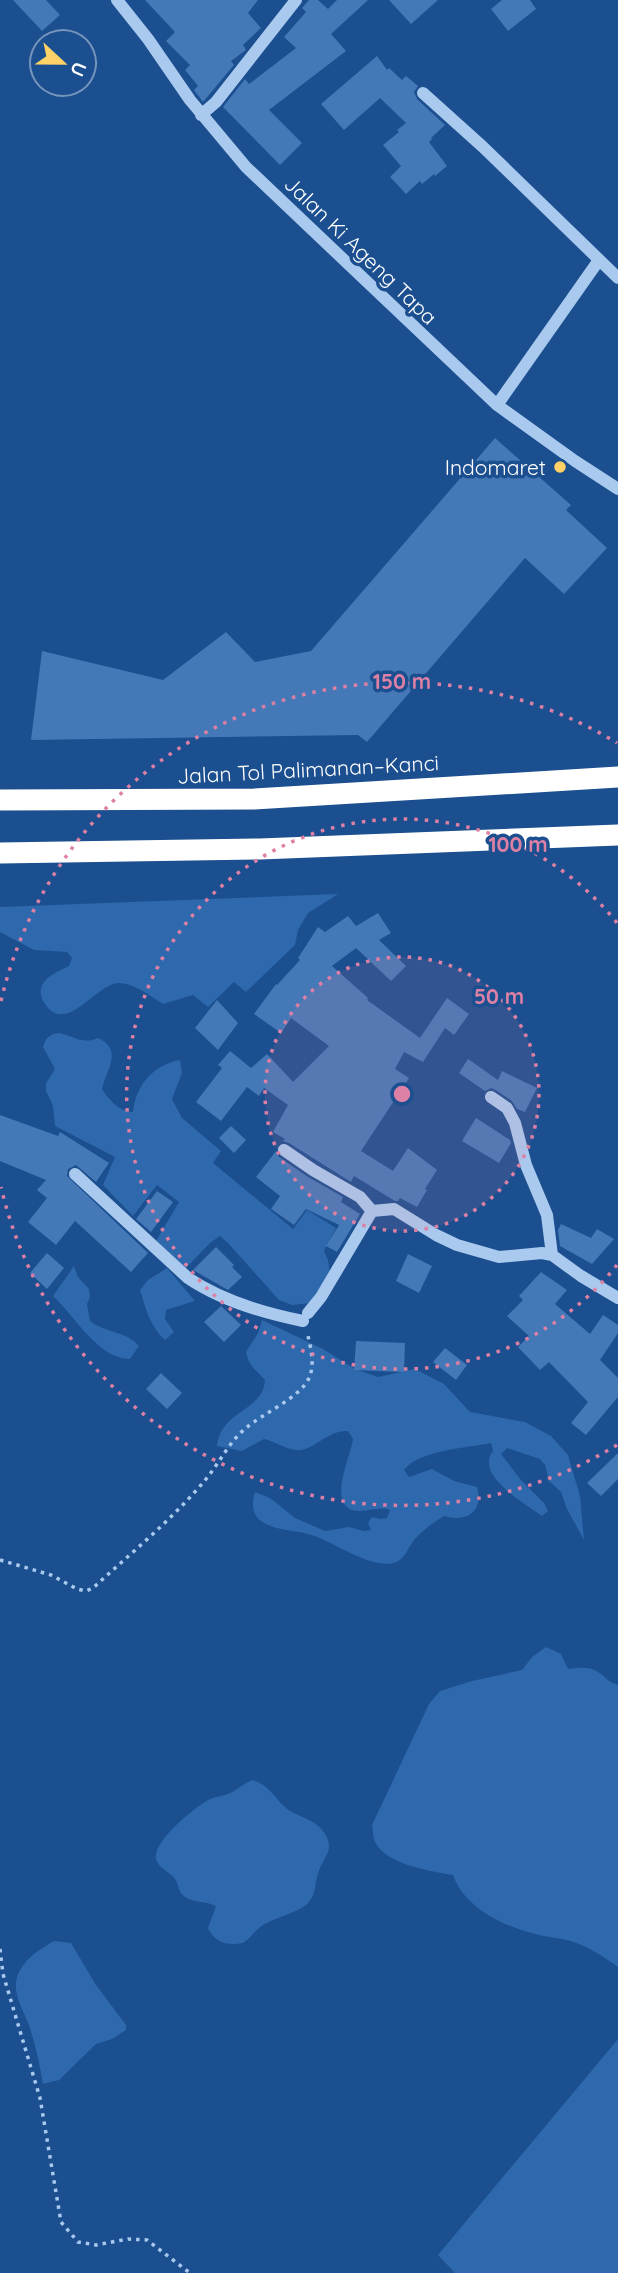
<svg xmlns="http://www.w3.org/2000/svg" width="618" height="2273" font-family="Quicksand,sans-serif">
  <rect width="100%" height="100%" fill="#1b4f8f"/>
  <path fill="#2e69ad" d="M338,894L308,913L298,930L295,945L246,992L234,982L208,1007L193,995L163,1004C150,996 136,984 119,983C96,983 67,1036 45,1004C31,983 54,973 69,966L72,958L67,952L34,950L0,932V907Z
    M59,1033C74,1036 82,1045 98,1038C124,1050 106,1070 102,1089C109,1100 120,1112 133,1112C136,1085 153,1065 180,1060L182,1073L172,1099L182,1118L221,1151L213,1163L293,1229L307,1210L336,1228L324,1251L328,1260L330,1273L310,1303L292,1305L279,1300L228,1243L220,1236L210,1243L183,1271L156,1241L179,1202L157,1185L133,1216L103,1185L115,1157L55,1126L53,1106L46,1091V1083L55,1069L43,1047C46,1037 50,1034 59,1033Z
    M74,1266L78,1277L89,1289L90,1297L87,1304L90,1321C105,1333 127,1331 139,1346L130,1359C98,1359 75,1316 53,1296Z
    M167,1268L195,1301L166,1310L165,1319L174,1332L165,1340C150,1326 146,1310 140,1290L148,1280Z
    M262,1320L323,1349L355,1369L378,1377L415,1369L444,1384L470,1412L525,1422L551,1436L568,1455L580,1496L584,1540L567,1509L561,1492L549,1481L545,1465L540,1459L507,1448L501,1454L521,1480L544,1503L548,1511L542,1516C525,1504 474,1475 493,1451L491,1443C467,1448 419,1450 404,1470L409,1477L432,1469L454,1481L477,1487C484,1511 467,1523 444,1516C434,1522 423,1530 415,1539C408,1547 405,1560 394,1563C369,1569 332,1540 308,1534C293,1530 273,1530 261,1521C251,1514 252,1501 255,1492L270,1498L295,1518L325,1531L349,1527L364,1531L371,1530L368,1523L372,1517L380,1519L387,1518L390,1510C377,1505 364,1514 352,1510C328,1501 351,1456 353,1439L348,1431C327,1430 313,1452 296,1450C285,1449 274,1441 264,1439L242,1451L217,1446C221,1409 263,1412 265,1380C256,1370 249,1367 246,1352L258,1333Z
    M546,1647L561,1654L568,1669C578,1668 589,1666 598,1672C606,1677 608,1682 618,1685V1967C605,1958 591,1948 576,1943C564,1938 551,1938 539,1935C505,1927 465,1909 453,1875C431,1871 386,1865 375,1842C373,1838 373,1830 372,1825L429,1704L440,1691L472,1681L522,1670L532,1657Z
    M252,1780C271,1785 275,1801 290,1811C300,1817 315,1820 322,1830C338,1850 322,1857 318,1874C314,1886 317,1894 307,1904C299,1912 274,1918 263,1925C255,1930 251,1938 243,1943C228,1946 215,1943 208,1928L216,1906C206,1901 194,1903 185,1897C178,1892 179,1885 175,1879C170,1872 158,1868 156,1859C152,1842 194,1808 208,1800C216,1796 226,1796 234,1791C240,1787 245,1783 252,1780Z
    M54,1941L71,1943L96,1985L126,2025V2030L112,2039L96,2044L59,2080L43,2084C39,2062 35,2041 27,2020C23,2011 17,2000 16,1989C14,1966 36,1951 54,1941Z
    M618,2039V2273H455L438,2255Z"/>
  <path fill="#4478b7" d="M13,0H46L60,15L42,31Z
    M145,0H258L248,13L261,28L243,45L246,50L231,61L234,65L203,102L194,90L198,86L185,70L190,65L166,41L175,32Z
    M309,0H318L328,9L337,0H368L331,34L346,51L269,110L302,143L280,165L223,107L245,79L249,84L296,48L284,37L306,12L302,8Z
    M389,0H438L411,24Z
    M502,0H530L536,9L508,31L491,9Z
    M377,56L387,70L389,68L402,80L406,76L418,86L414,92L417,99L445,125L431,138L432,139L429,142L447,166L435,176L434,174L422,184L420,181L406,194L390,177L401,166L383,145L399,132L397,130L406,123L380,98L344,130L321,104Z
    M495,438L571,505L566,510L607,548L564,594L525,558L367,742L358,735L31,740L42,651L163,680L226,632L255,662L311,651Z
    M378,913L391,933L379,940L406,966L391,981L356,948L332,966L368,998L367,1000L420,1038L447,998L469,1014L454,1035L445,1028L423,1062L404,1052L395,1069L409,1078L361,1151L393,1171L408,1148L437,1170L425,1189L427,1190L417,1207L400,1198L398,1201H395L354,1176L351,1182L289,1143L283,1141L285,1139L273,1132L288,1105L264,1088L259,1096L247,1087L221,1121L196,1102L222,1068L218,1065L230,1051L251,1068L267,1054L293,1082L329,1046L291,1018L281,1033L254,1014L276,984L277,985L300,960L298,958L318,927L325,932L348,916L356,926Z
    M217,1000L238,1023L218,1050L195,1028Z
    M468,1059L498,1080L502,1071L537,1088L525,1112L517,1109L512,1101L496,1090L491,1088L485,1091L459,1073Z
    M0,1115L58,1136L60,1132L109,1163L96,1182L76,1165L68,1169L67,1176L148,1253L131,1272L75,1221L56,1245L28,1222L47,1198L37,1190L46,1180L0,1161Z
    M476,1118L510,1140L511,1143L499,1163L462,1141Z
    M231,1126L246,1140L234,1153L219,1138Z
    M276,1151L279,1157L308,1177L343,1197L341,1202L360,1214L337,1252L326,1246L339,1225L306,1209L294,1225L271,1209L280,1196L256,1177Z
    M157,1191L173,1202L151,1232L136,1219Z
    M561,1224L591,1238L597,1229L614,1239L592,1264L560,1246L558,1230Z
    M216,1247L234,1265L232,1267L242,1277L228,1290L193,1270Z
    M47,1253L64,1268L47,1289L30,1273Z
    M408,1254L432,1266L419,1293L396,1281Z
    M541,1272L567,1290L555,1304L590,1334L603,1315L618,1325V1333L600,1360L618,1378V1397L586,1435L571,1423L588,1402L549,1362L540,1370L518,1347L529,1336L507,1316L523,1300L519,1296Z
    M221,1306L241,1325L224,1342L204,1322Z
    M356,1341L405,1343L404,1372L354,1370Z
    M445,1348L467,1365L456,1380L433,1362Z
    M161,1373L182,1393L167,1409L146,1389Z
    M618,1453V1479L601,1496L587,1483Z"/>
  <g fill="none" stroke-linecap="round" stroke-linejoin="round">
    <path stroke="#a9c9ee" stroke-width="3.5" stroke-dasharray="3.5 5" stroke-linecap="butt" d="M0,1560L51,1575L77,1589L86,1591L93,1588C131,1553 173,1519 206,1479C220,1462 229,1442 246,1428C262,1414 301,1397 309,1378C315,1365 311,1349 308,1336
      M0,1949L3,1974L40,2098L61,2222L78,2242L96,2245L128,2239L147,2240L190,2273"/>
    <path stroke="#a9c9ee" stroke-width="12" d="M117,0L148,39L190,100L246,167L497,405L575,461L618,489
      M423,93L483,147L618,278
      M201,115L216,102L296,0
      M497,405L599,260
      M491,1097L507,1108L515,1123L526,1165L547,1215L552,1255
      M284,1150L313,1170L360,1197L372,1211
      M75,1174L188,1278C222,1301 263,1313 303,1321
      M308,1313L321,1297L372,1211L394,1209L436,1235L457,1245L499,1257L542,1253L552,1255L581,1276L618,1298"/>
    <path stroke="#fff" stroke-width="21" d="M0,800L254,799L618,777
      M0,853L260,849L618,835"/>
  </g>
  <circle cx="402" cy="1094" r="137" fill="#dd80a5" fill-opacity=".12"/>
  <g fill="none" stroke="#dd80a5" stroke-width="3.5" stroke-dasharray="3.5 7">
    <circle cx="402" cy="1094" r="137"/>
    <path d="M617 1265A275 275 0 1 1 617 923"/>
    <path d="M617 1445A412 412 0 0 1 1 1187M1 1001A412 412 0 0 1 617 743"/>
  </g>
  <circle fill="#ffd166" stroke="#1b4f8f" stroke-width="2.5" cx="560" cy="467" r="7"/>
  <g text-anchor="middle" dominant-baseline="central" stroke-width="7" stroke-linejoin="round" paint-order="stroke">
    <g font-size="21" fill="#fff" stroke="#1b4f8f">
      <text transform="translate(361 250) rotate(44)">Jalan Ki Ageng Tapa</text>
      <text transform="translate(308 769) rotate(-3)">Jalan Tol Palimanan–Kanci</text>
    </g>
    <g font-size="21" fill="#fff" stroke="#1b4f8f" text-anchor="end">
      <text x="546" y="467">Indomaret</text>
    </g>
  </g>
  <circle cx="402" cy="1094" r="10" fill="#dd80a5" stroke="#1b4f8f" stroke-width="3.5"/>
  <g font-size="21" text-anchor="middle" font-weight="bold" fill="#dd80a5" stroke="#1b4f8f" stroke-width="7" stroke-linejoin="round" paint-order="stroke">
    <text x="402" y="689">150 m</text>
    <text x="518" y="852">100 m</text>
    <text x="499" y="1004">50 m</text>
  </g>
  <g transform="translate(63 63) rotate(112)"><circle r="33" fill="#1b4f8f" stroke="#7695bc" stroke-width="2"/>
  <path d="M0-5L12 26L0 18L-12 26Z" fill="#ffd166"/>
  <text y="-10" font-size="19" font-weight="bold" text-anchor="middle" fill="#ffffff">U</text>
  </g>
</svg>
